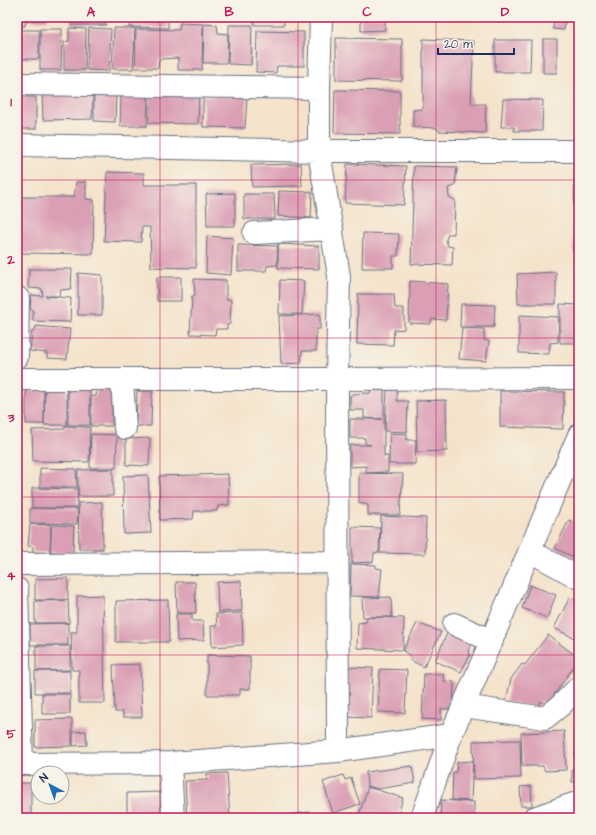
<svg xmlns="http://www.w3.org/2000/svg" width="596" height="835" font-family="'Architects Daughter',sans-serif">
  <rect width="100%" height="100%" fill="#f7f3e8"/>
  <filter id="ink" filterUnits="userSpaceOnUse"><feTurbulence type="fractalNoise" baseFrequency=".025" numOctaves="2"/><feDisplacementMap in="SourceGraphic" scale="8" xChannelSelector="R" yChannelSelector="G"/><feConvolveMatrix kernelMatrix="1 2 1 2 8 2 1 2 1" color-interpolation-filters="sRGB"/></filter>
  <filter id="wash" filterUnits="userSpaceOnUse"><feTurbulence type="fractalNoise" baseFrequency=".012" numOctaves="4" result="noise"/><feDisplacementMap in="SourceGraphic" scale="16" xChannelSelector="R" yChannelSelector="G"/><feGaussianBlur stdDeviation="0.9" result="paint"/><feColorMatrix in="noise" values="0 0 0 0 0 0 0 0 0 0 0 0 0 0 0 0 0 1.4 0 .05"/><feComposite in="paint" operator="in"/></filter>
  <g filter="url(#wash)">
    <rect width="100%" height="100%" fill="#f4e3ca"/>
    <g id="blocks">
      <path fill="#da9fb4" d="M17,17H48V20L26,21L25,26H17Z
        M71,17H106V25H71Z
        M129,17H168V28L129,27Z
        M254,17H284V25H254Z
        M361,17H385V30L361,31Z
        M554,17H565L564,30L553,29Z
        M180,23L203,24L202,70H178V58L159,59L158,68H135L136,29L179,30Z
        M204,24L217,25L218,33L228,34L227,63H203Z
        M229,25H252L251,65L228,64Z
        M69,28L86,29L85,70H64V42L69,41Z
        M89,28L111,29L109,71L87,70Z
        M114,28H135L133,69H112Z
        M40,29H62L61,70H40Z
        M17,30H39V59H17Z
        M257,31L304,32V66H277L276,73L256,72Z
        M336,38L402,39V81L336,80Z
        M423,39L474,41L471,104H486L485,133L439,131L437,128L413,127V110L423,109Z
        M543,39H557V73H543Z
        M495,40H531L530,72H495Z
        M335,90L400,91V134L334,133Z
        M42,93H93L92,119L43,120Z
        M94,93L116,94L115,122L94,121Z
        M121,94H148L147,126H120Z
        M149,94L199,95L198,124L149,123Z
        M203,96H247L245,128L203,127Z
        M17,97H36V129H17Z
        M503,99L543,100L542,131H514V127H501Z
        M301,164L302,186L252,187L251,165Z
        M347,164L406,166L404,205L345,203Z
        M414,166L457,167L455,186L448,188L449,197L455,200L454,234H448L446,240L448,246L453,247L452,265L411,264Z
        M575,170H579V205H574Z
        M107,172L144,173V185H196V268L151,267L150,227H142L141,242L104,241Z
        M76,182H86V199L94,200L93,254L17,253V197H74Z
        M279,191L312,192L311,218L278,216Z
        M235,193V226H207L206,194Z
        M244,194H274L275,219H244Z
        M577,213H579V252H573L574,227L577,226Z
        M363,233L399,234L398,256H393V268H362Z
        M207,236L233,238L231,275L206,273Z
        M278,244L319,246V269L278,268Z
        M238,245L278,246L277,265L267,266L266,271H238Z
        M29,269H72L71,289L60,290L59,296H45L71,298L70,322L33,321V310L30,309L31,295L43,296L42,289L28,288Z
        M556,272V304H518L517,274Z
        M78,273L102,275V315H78Z
        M157,277H181V301H157Z
        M194,279L226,280V299L231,300L230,324L227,325V329H216L215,335L190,334L192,296H195Z
        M280,280L304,281L302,314H279Z
        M410,281L448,284L446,320L432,319L430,324L409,323Z
        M358,294H394L395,308H404V329L394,330L393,345L357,344Z
        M461,304L495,305L494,327H460Z
        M560,304L579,305V343H560Z
        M320,314V329H316V351H302L301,363L281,364L279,316Z
        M519,315L559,317L558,342L550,343L549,354L519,353Z
        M36,326L70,329L67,359L47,358V353L30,351L32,331H35Z
        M462,328L484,329V340L489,341L486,361L459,359Z
        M45,388H67V425H44Z
        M68,388H90V425H68Z
        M97,389L112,390V426H91V397L96,396Z
        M29,390H44V424H26V392Z
        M371,390H384V456H388V472L366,473V466L350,467V445H371L365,444V438H350V419H382L364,418V410H350V396L353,394L370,393Z
        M387,390H397V401H408L407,432L385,431Z
        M137,391H152L151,426H136Z
        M500,391L564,392L563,429L500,427Z
        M446,400L447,451L417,452L416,401Z
        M65,426L90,427L89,462L33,461L32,430L65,429Z
        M390,433L407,434V440H416L415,464H389Z
        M91,434L117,435L116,468H90Z
        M150,438L149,466L126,465V439Z
        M40,468L76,469L77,487H40Z
        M113,469V496H78V470Z
        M359,473L403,474L400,515H368V505L359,503Z
        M228,474L229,505L218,506L217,511H194L193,519L160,520L159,476Z
        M148,475L151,533L124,534L123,476Z
        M32,488L78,489L77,508H32Z
        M102,502L103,549H79L78,503Z
        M30,508L78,509L77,524L30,523Z
        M381,516L426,518L425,554L380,553Z
        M569,520L579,525V560L555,548Z
        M30,524L51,525L50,553L33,552V547L28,546Z
        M52,525L74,526L73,553L50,552Z
        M352,527L380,528L379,552L374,553L373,562L352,563Z
        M351,564L376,565V568L382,569L379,597L350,596Z
        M68,578V600H35V579Z
        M241,581L242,611L218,612L217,582Z
        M176,582H195L196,613H177Z
        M530,585L556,595L547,618L522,608Z
        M103,595L105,703H79V670H72L71,632H77V596Z
        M391,597L392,617H363L362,598Z
        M570,597L579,602V634L576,639L554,628Z
        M68,600L69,623H35V601Z
        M168,600L169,642H116V601Z
        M242,613L243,645L212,647L211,626H217L216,614Z
        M176,614H192V621H203L204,640L177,641Z
        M367,617L404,618L403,650L357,648L358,623L366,622Z
        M68,623V645H30V624Z
        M417,623L441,632L424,667L410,660L411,656L403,651Z
        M447,633L471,643L468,652L470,655L461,672L435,661Z
        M548,635L579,658V659L547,705L541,701L538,708L506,701L511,679L522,664L525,665Z
        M36,646H70V670L36,671Z
        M207,655L250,656V689H240V695H207Z
        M140,664L142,717H123V712H115L113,665Z
        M348,667L373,668L371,718L346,717Z
        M380,669L407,670L405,713L378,712Z
        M35,671H70V693H35Z
        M424,674H443L444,681L454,682L453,709H441V720L422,719Z
        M42,694H70V714H42Z
        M72,719V746L35,747V720Z
        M575,725H579V751H576Z
        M86,731L87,745L73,746V732Z
        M564,731L566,770L545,771L543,766H522L521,733Z
        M520,740L521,778L474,779L473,741Z
        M575,752H579V782H572V770H576Z
        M473,761L471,801L452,800L453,772H456L457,762Z
        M412,766L415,783L378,789L367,786L366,772Z
        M227,773L230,818H187L185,781L207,780V774Z
        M343,775L345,780L351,778L360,804L333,813L323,782Z
        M17,783H31V818H17Z
        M531,786L532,806H521L520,787Z
        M368,787L403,798L397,818H393L385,816L384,818H366L359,815Z
        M161,792L162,818H127V793Z
        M441,800L474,802V818H440Z
        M310,812L311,816L324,815V818H284L285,815Z"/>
    </g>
  </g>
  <g filter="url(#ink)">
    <use href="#blocks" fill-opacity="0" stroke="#676e84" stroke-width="1"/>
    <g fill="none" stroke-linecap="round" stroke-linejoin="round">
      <defs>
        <path id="minor" d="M321,17L319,88V151L339,276L337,379L338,751
          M17,84L319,88
          M17,145L319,151H579
          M254,233L332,229
          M17,357L18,298
          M17,379H337L579,378
          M122,379L125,428
          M530,551L579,578
          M17,564L337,562
          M17,589L22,764
          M454,624L492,641
          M464,706L545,718L560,706L579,687
          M170,763L173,818
          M17,764L170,763L338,751L451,735
          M422,818L451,735L579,435
          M534,818L573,804L579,803"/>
      </defs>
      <use href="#minor" stroke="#676e84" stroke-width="24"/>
      <use href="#minor" stroke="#fff" stroke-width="22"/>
    </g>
  </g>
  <path fill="none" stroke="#c2185b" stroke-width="1" stroke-opacity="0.55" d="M160,17V818M298,17V818M436,17V818M17,180H579M17,338H579M17,497H579M17,655H579"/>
  <rect width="596" height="835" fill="none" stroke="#f7f3e8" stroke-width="44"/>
  <g transform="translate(50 785) rotate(319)"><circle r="19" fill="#f7f3e8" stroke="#9fa5b1"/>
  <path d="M0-3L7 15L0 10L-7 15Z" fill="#1f6fb2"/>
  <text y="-6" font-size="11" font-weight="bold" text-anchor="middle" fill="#1b2f5e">N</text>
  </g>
  <path d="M438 48v6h76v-6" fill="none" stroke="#1b2f5e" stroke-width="2"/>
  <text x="444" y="48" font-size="12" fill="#1b2f5e" stroke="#f7f3e8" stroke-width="3" paint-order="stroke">20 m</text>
  <rect x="22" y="22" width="552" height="791" fill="none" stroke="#c2185b" stroke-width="1.5"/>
  <g font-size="13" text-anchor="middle" font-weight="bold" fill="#c2185b">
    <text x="91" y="16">A</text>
    <text x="229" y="16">B</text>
    <text x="367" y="16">C</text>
    <text x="505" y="16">D</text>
    <text x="11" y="106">1</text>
    <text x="11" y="264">2</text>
    <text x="11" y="422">3</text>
    <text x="11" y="580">4</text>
    <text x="11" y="738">5</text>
  </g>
</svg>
